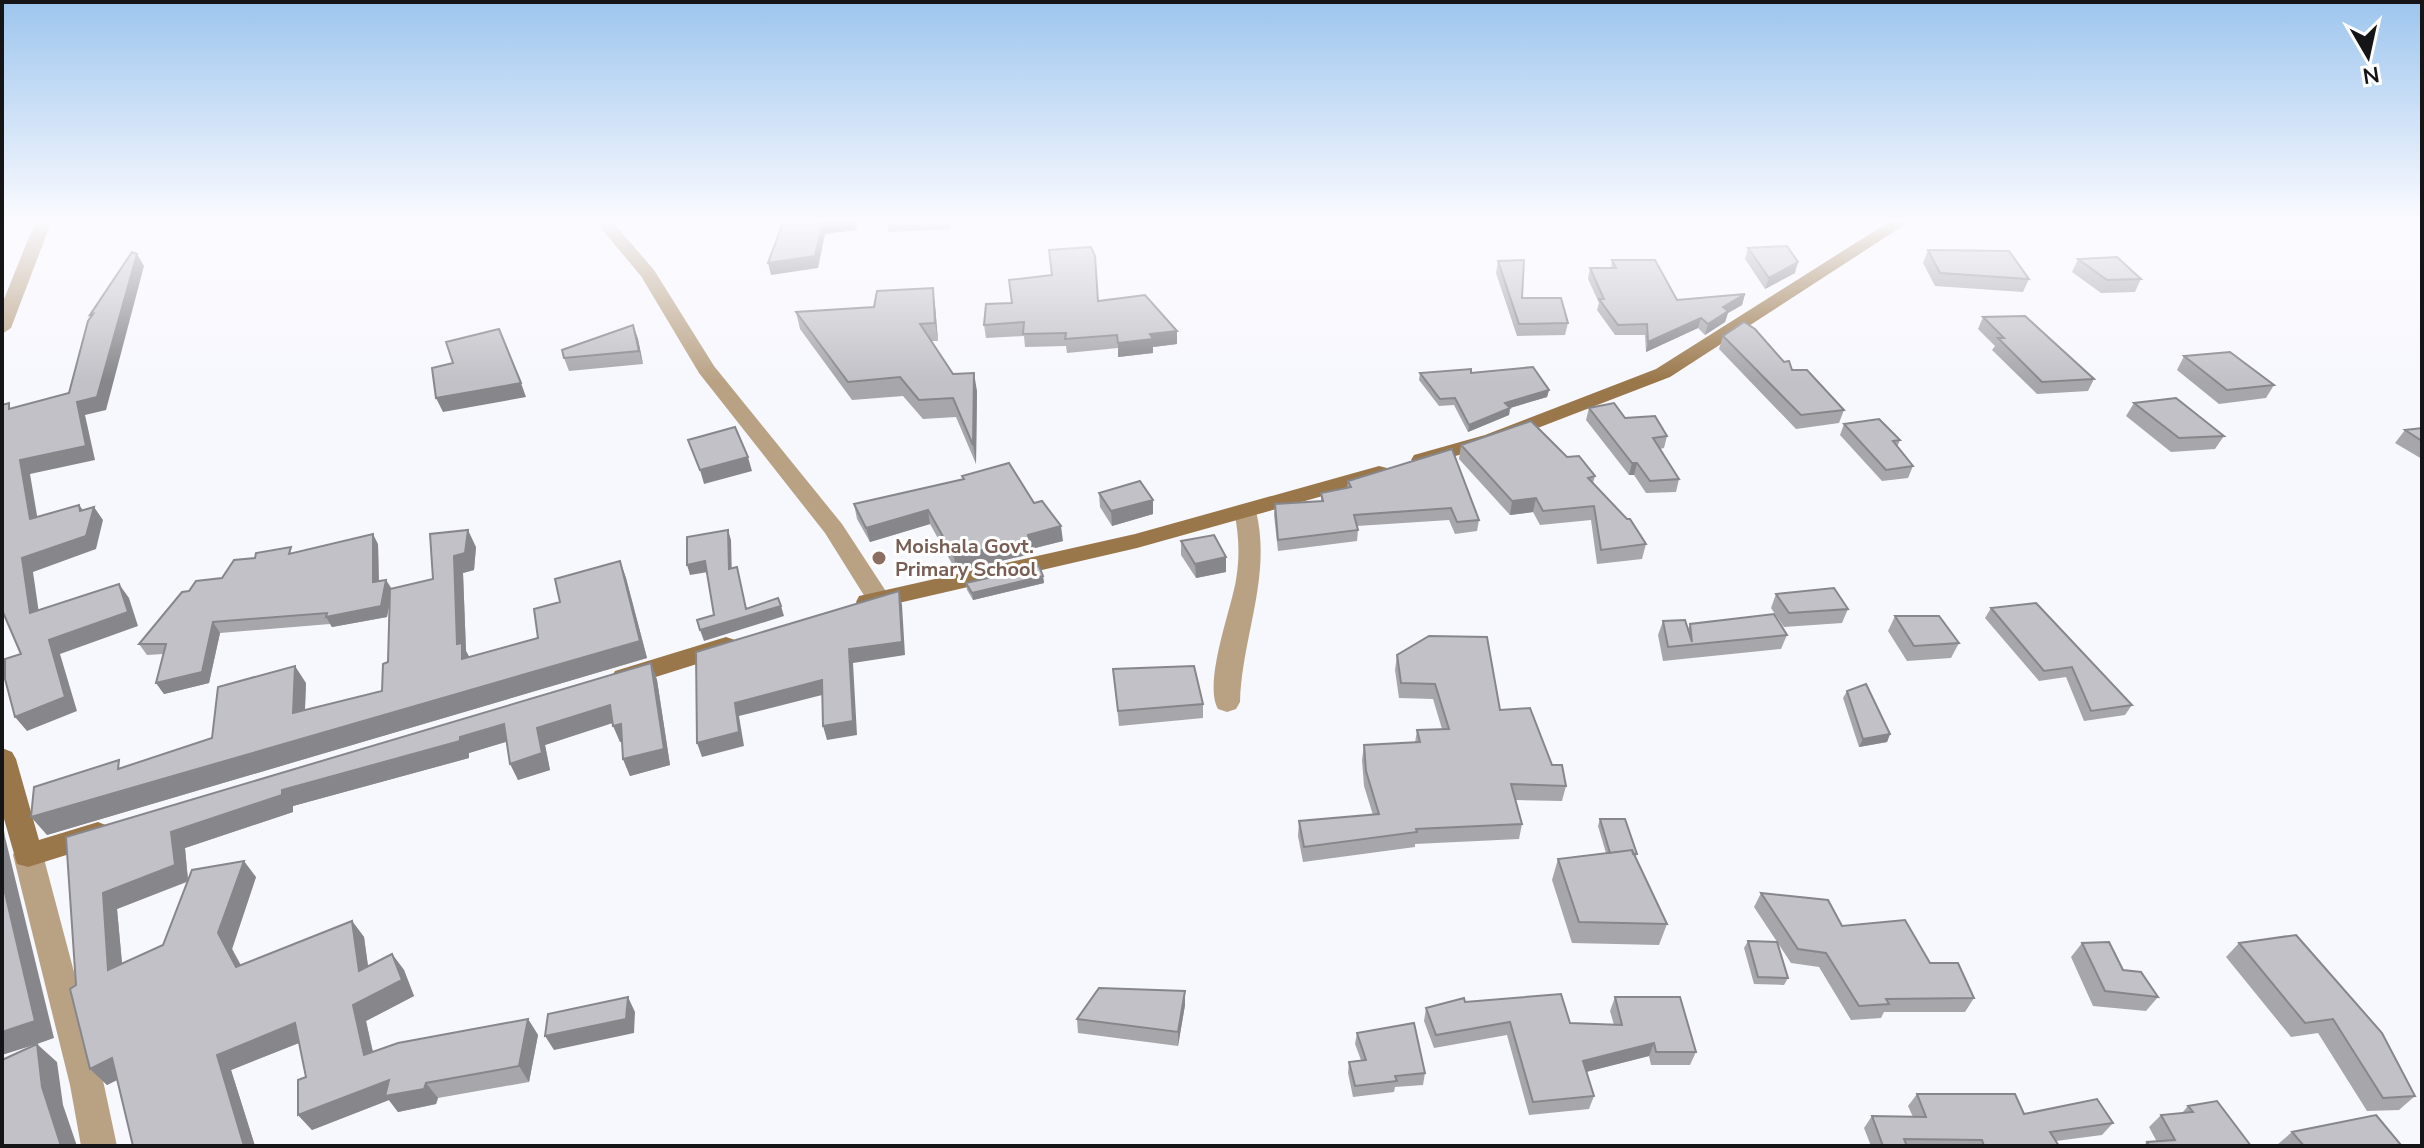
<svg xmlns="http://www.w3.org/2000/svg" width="2424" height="1148" font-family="'Nunito Sans',sans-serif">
  <rect width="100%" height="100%" fill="#f7f7fe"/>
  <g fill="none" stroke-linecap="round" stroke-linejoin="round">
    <path fill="#b9a284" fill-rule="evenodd" d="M36,220H52L11,328L2,334V304Z
      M594,220H611L654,270L714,366L842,524L891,599L888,605L879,607L870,605L825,533L699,373L641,276Z
      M1245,504L1253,506L1256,511C1272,576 1242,637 1240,702L1236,709L1227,712L1218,709C1203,683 1231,610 1236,580C1240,556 1239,535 1234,511L1237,506Z
      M28,843L39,846L43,855L104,1085L117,1146H81L70,1085L13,855L17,846Z"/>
    <path fill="#9a774a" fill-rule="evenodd" d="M1892,220H1912L1670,377L1499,443L1422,466L1411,460L1414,455L1485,435L1656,369Z
      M1379,466L1387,468L1390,473L1387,478L1137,548L868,610L859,608L856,602L859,596L868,594L1135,534Z
      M726,637L735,640L739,646L735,652L624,687L615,685L611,678L615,671Z
      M2,748L12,752L16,759L39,840L98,822L108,826L113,834L108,842L28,867L17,864L2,812Z"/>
  </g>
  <path fill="#a6a6ab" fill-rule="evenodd" d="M885,220H951V229L889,232Z
    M1748,248L1795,273L1765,289L1745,259Z
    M1049,250L1098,301L1177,344L1153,347V353L1118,357V348L1067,353L1066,346L1025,347L1024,336L986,338L984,325L1011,303L1052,275Z
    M1928,250L2029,279L2023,292L1935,286L1923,263Z
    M2078,259L2141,279L2135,292L2101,293L2072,272Z
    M1612,260L1677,300L1745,294L1742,305L1728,313L1725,322L1705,335L1698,328L1646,352L1645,335H1615L1597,310L1599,303L1588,279L1590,268H1611Z
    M1498,261L1522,298L1568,323L1565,335L1517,336L1496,273Z
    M935,305L938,341H931L953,374L977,391L976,464L956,417L923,419L903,396L852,400L800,329L796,312Z
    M1983,317L2094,379L2088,391L2037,394L1992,350L1995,346L1978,329Z
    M633,325L638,339L643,364L569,371L564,358Z
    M1723,336L1784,362L1844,410L1839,423L1796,429L1719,349Z
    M2184,356L2274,385L2266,398L2219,404L2177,370Z
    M1420,373H1471L1549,390L1547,397L1510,408L1509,415L1468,432L1454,405L1439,406L1419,380Z
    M2134,403L2224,436L2215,449L2171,452L2126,416Z
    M1589,408L1625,418L1667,436L1664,448L1660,449L1679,479L1676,492L1646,493L1634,475H1629L1586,420Z
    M1844,424L1900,440L1897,447L1913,466L1908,478L1882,481L1840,435Z
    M2422,428V459L2395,443L2405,430Z
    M1461,445L1567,457L1595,476L1593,483L1646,544L1642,559L1597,564L1591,520L1540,525L1533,512L1510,515L1459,459Z
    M1452,449L1479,520L1477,531L1455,534L1449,520L1357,526L1358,530L1357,541L1278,551L1274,515L1275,504L1321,501V493L1347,488L1348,481Z
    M962,476L1034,503L1063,541L1031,549V554L956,571L930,524L870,542L857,519L854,504L963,479Z
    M1099,493L1153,514L1112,526L1100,507Z
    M1181,541L1226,557V572L1196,578L1181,555Z
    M378,544L379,581L386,580L392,589L433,579L476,547L474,570L463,573L466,651L469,657L538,638L560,602L620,561L626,578L647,658L47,835L124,767L212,738L306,683L305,710L382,691L388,662L390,600L387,617L332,627L330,624L220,633L209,683L164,694L156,683L163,654L147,655L139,644L189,591L222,578L255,558Z
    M1043,576L1044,583L973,600L967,590L966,583Z
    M1776,594L1848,609L1842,623L1784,627L1771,608Z
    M1991,608L2132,705L2125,715L2084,721L2066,677L2039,681L1985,618Z
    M1895,616L1959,643L1951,658L1907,661L1888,631Z
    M1663,621L1688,629L1690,624L1787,635L1781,649L1663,661L1658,635Z
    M1397,655L1500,710L1552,765L1566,786L1562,801L1515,800L1522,824L1519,839L1415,844V847L1303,862L1298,836L1299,821L1373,815L1364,786L1362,760L1364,745L1415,743L1417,730L1442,729L1433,699L1399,698L1395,670Z
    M651,663L657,680L670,765L630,776L623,759L622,742H620L613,723L545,745L550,770L518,780L506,742L469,753V758L293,806V812L185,848L188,879L256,877L232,949L241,965L352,921L364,937L368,967L392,954L404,970L414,996L366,1021L373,1052L528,1019L538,1035L529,1082L438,1098L436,1104L398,1112L389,1100L312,1130L298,1115L306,1077L299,1043L231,1070L255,1146H133L117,1080L107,1085L90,1069L76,985L66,837ZM187,882L163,945L122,963L117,909Z
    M1113,669L1203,704V718L1119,726Z
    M1847,691L1890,734L1887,742L1859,747L1843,698Z
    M1600,819L1637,854L1635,858L1667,924L1659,945L1572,943L1552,880L1558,859L1606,853L1598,826Z
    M1761,893L1930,963L1974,998L1965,1012H1884L1881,1018L1851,1020L1819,967L1791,963L1754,907Z
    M1748,941L1788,978L1784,985L1754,984L1744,948Z
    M2082,943L2123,970L2158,997L2146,1011L2093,1006L2071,957Z
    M2239,943L2382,1033L2415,1096L2399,1110L2367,1111L2318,1033L2291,1037L2226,957Z
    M1185,991V1005L1178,1046L1078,1033L1077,1019Z
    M1615,997L1696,1052L1690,1065H1651L1649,1056L1586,1072L1594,1096L1589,1109L1529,1115L1507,1035L1434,1048L1424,1021L1426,1008L1465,1002L1570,1023L1614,1025L1610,1011Z
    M1357,1033L1425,1073L1423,1085L1395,1087L1394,1092L1353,1097L1348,1073L1349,1062L1361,1060L1355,1044Z
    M1917,1094L2024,1114L2113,1123L2102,1135L2056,1141L2059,1146H1871L1864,1128L1872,1116L1913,1117L1908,1106Z
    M2188,1106L2251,1146H2143L2147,1142H2157L2149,1127L2161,1115L2182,1113Z
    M2292,1132L2401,1145L2277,1146V1145Z"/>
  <path fill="#87878b" d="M2,220H20L2,223Z
    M835,220H859L856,230L825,234L818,268L771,275L768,263L823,222Z
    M137,254L144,266L106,410L85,415L95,460L30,474L40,533L30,519L20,460L77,402Z
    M1798,262L1795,273L1765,289L1769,278Z
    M933,288L935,305L938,341L935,323Z
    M1745,294L1742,305L1728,313L1725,322L1705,335L1708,324L1723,307Z
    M1701,318L1698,328L1646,352L1648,342Z
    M633,325L638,339L643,364L639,351Z
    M1177,331V344L1153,347V353L1118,357V343L1150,334Z
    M974,373L977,391L976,464L973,445Z
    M521,383L526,397L443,412L436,398Z
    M1549,390L1547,397L1510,408L1509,415L1468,432L1469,425L1505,403Z
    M748,457L752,471L704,484L700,470Z
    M1632,463H1637L1634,475H1629Z
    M1536,498L1533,512L1510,515L1512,501Z
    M1153,500V514L1112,526L1111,511Z
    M79,505L89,518L94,507L103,520L96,549L33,572L41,627L30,613L22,558L80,511Z
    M928,510L930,524L870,542L866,528Z
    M1061,526L1063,541L1031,549V554L956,571L954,556Z
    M468,530L476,547L474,570L463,573L466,651L471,660L462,659L457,644L454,556Z
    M728,530L731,540L732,579L729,569Z
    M373,534L378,544L379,593L373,582Z
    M1226,557V572L1196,578L1195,564Z
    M620,561L626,578L647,658L47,835L31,817L640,641Z
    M705,561L708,572L690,575L687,565Z
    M737,567L748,616L781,606L784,616L704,641L700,630L746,609Z
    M1043,576L1044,583L973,600L972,593Z
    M386,580L392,590L387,617L332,627L326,617Z
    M119,584L129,598L138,626L60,654L77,711L27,731L15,717L49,640Z
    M899,591L902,605L905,655L853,663L857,735L827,740L823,726L849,649Z
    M213,622L220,633L209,683L164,694L156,683Z
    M651,663L657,680L670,765L630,776L623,759Z
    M295,666L306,683L304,731L293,713Z
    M822,680L826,694L739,716L744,746L702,757L697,743L735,703Z
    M610,705L618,721L545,745L550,770L518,780L510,764L537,728Z
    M504,724L512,740L469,753V758L293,806V812L185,848L188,881L117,909L124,985L108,970L103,893L171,832L282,790Z
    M621,724L628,740L620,742L613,726Z
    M1890,734L1887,742L1859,747L1863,739Z
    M2,817L5,837L54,1038L37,1044L57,1062L63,1105L77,1146H61L42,1087L37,1044L2,1055Z
    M244,861L256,877L232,949L250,983L236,967L218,933Z
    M352,921L364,937L371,987L359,971Z
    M392,954L404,970L414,996L366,1021L377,1071L364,1055L353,1005Z
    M1185,991V1005L1178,1046V1032Z
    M628,997L635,1012L634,1033L554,1050L545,1036Z
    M528,1019L538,1035L529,1082L519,1066Z
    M295,1023L309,1039L231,1070L255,1146H244L217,1055Z
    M1654,1043L1649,1056L1578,1074L1583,1061Z
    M112,1058L129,1074L107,1085L90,1069Z
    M389,1080L426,1083L438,1098L436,1104L398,1112L389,1100L312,1130L298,1115Z"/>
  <path fill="#c1c1c7" stroke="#87878b" stroke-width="2" d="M784,220H835L823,222L815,256L768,263Z
    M1787,246L1798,262L1769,278L1748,248Z
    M1091,247L1095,256L1098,301L1145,295L1177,331L1150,334L1153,339L1118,343L1117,335L1065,339L1066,333L1023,334L1024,322L984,325L986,304L1012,303L1009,280L1052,275L1049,250Z
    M1928,250L2009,251L2029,279L1940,273Z
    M132,252L137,254L97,397L77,402L86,446L20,460L30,519L79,505L80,511L94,507L86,536L22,558L30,613L119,584L128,612L49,640L65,697L15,717L5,679V659L21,654L2,610V405L9,403V409L69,393L88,321L93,314L90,315Z
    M2117,257L2141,279L2107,280L2078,259Z
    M1524,260L1522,298H1561L1568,323L1519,324L1498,261Z
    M1612,260H1655L1677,300L1745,294L1723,307L1728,311L1708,324L1701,318L1648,342L1647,324L1618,325L1599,299H1604L1590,268H1616Z
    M933,288L935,323L920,324L953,374L974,373L973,445L953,398L919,400L900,377L848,382L796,312L874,307L877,291Z
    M2025,316L2094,379L2042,382L1998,338H2004L1983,317Z
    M1744,322L1755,329L1784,362L1789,361L1792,370H1807L1844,410L1801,415L1723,336Z
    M633,325L639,351L564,358L562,350Z
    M499,329L521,383L436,398L432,368L453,363L446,342Z
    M2230,352L2274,385L2227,390L2184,356Z
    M1533,367L1549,390L1505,403L1510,408L1469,425L1455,398L1440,399L1420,373L1471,369V373Z
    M2176,398L2224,436L2179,438L2134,403Z
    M1614,403L1625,418L1655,416L1667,436L1653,438L1679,479L1650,481L1637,463H1632L1589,408Z
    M1879,419L1900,440L1893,441L1913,466L1886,470L1844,424Z
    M1531,421L1567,457L1579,456L1595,476L1588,478L1627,519H1630L1646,544L1601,550L1594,506L1543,511L1536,498L1512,501L1461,445Z
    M735,427L748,457L700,470L688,440Z
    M2422,428V441L2405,430Z
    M1452,449L1479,520L1457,522L1451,508L1354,515L1358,530L1278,540L1275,504L1323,501L1321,493L1351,487L1348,481Z
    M1009,463L1034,503L1042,501L1061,526L1028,535L1029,540L954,556L928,510L866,528L854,504L964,479L962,476Z
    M1140,481L1153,500L1111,511L1099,493Z
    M468,530L465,553L454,556L457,644L462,643V659L538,638L534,609L560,602L555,579L620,561L640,641L31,817L34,787L119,760L118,769L212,738L218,687L295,666L293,713L382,691L383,664L388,662L390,589L433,579L430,534Z
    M728,530L729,569L737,567L746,609L778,598L781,606L700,630L697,620L714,615L705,561L687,565V537Z
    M373,534V582L386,580L381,606L326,617L327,613L213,622L202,672L156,683L166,644H139L182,592L189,591L196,581L222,578L234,560L255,558L256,553L291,547L289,554Z
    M1214,535L1226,557L1195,564L1181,541Z
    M1039,566L1043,576L972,593L966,583Z
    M1834,588L1848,609L1789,613L1776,594Z
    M899,591L902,642L849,649L853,721L823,726L822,680L735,703L739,732L697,743L696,652Z
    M2036,603L2132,705L2091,711L2072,667L2044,671L1991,608Z
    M1774,614L1787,635L1668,647L1663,621L1685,620L1692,642L1690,624Z
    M1895,616H1939L1959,643L1914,646Z
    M1429,636L1487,637L1500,710L1530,708L1552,765H1562L1566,786L1511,784L1522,824L1416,829L1417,832L1304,847L1299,821L1379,814L1366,771L1364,745L1420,742L1417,730L1449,729L1435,684L1401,683L1397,655Z
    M651,663L664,749L623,759L621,724L613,726L610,705L537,728L542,753L510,764L504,724L460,737V741L282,790V795L171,832L175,865L103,893L108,970L163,945L192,870L244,861L218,933L236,967L352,921L359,971L392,954L402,980L353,1005L364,1055L398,1043L528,1019L519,1066L426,1083L424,1089L385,1096L389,1080L298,1115V1080L306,1077L295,1023L217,1055L244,1146H133L112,1058L90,1069L70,989L76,985L66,837Z
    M1194,666L1203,704L1118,711L1113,669Z
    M1866,684L1890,734L1863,739L1847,691Z
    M1600,819H1625L1637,854H1633L1632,850L1610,853Z
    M1632,850L1667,924L1579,922L1558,859Z
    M2,880L35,1021L2,1032Z
    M1761,893L1828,900L1842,926L1905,920L1930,963H1958L1974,998L1886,999L1889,1004L1859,1006L1826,953L1798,949Z
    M2296,935L2382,1033L2415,1096L2383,1098L2333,1019L2305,1023L2239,943Z
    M1748,941L1777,942L1788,978L1758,977Z
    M2109,942L2123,970L2141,972L2158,997L2105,991L2082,943Z
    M1099,988L1185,991L1178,1032L1077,1019Z
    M1561,994L1570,1023L1622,1025L1615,997H1680L1696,1052H1656L1654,1043L1583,1061L1594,1096L1533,1102L1510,1022L1436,1035L1426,1008L1464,998L1465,1002Z
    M628,997L626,1019L545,1036L548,1014Z
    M1414,1023L1425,1073L1395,1076L1397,1081L1355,1086L1349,1062L1366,1060L1357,1033Z
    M37,1044L42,1087L61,1146H2V1060Z
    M1917,1094H2015L2024,1114L2097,1099L2113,1123L2050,1132L2059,1146H1984L1982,1140L1904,1139L1907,1146H1883L1872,1116L1926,1117Z
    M2217,1101L2251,1146H2149L2147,1142L2175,1140L2161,1115L2193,1112L2188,1106Z
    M2376,1115L2401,1145L2304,1146L2292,1132Z"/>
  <linearGradient id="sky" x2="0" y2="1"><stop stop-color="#9dc5ee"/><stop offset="0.58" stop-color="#fbfbff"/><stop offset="1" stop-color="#fbfbff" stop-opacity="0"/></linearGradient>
  <rect width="2424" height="381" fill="url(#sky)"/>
  <circle fill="#8d6e63" stroke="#fff" stroke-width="3" cx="879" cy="558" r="8"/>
  <g text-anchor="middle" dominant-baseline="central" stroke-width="6" stroke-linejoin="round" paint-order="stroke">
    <g font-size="20" font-weight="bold" fill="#785e54" stroke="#fff" text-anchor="start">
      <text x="895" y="546">Moishala Govt.<tspan x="895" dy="23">Primary School</tspan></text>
    </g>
  </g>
  <rect width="2424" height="1148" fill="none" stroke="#151517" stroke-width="8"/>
  <g transform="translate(2368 56) rotate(171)" stroke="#ffffff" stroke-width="6" paint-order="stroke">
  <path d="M0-6L14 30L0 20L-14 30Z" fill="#151517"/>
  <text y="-12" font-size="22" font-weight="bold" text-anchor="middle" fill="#151517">N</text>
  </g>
</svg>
